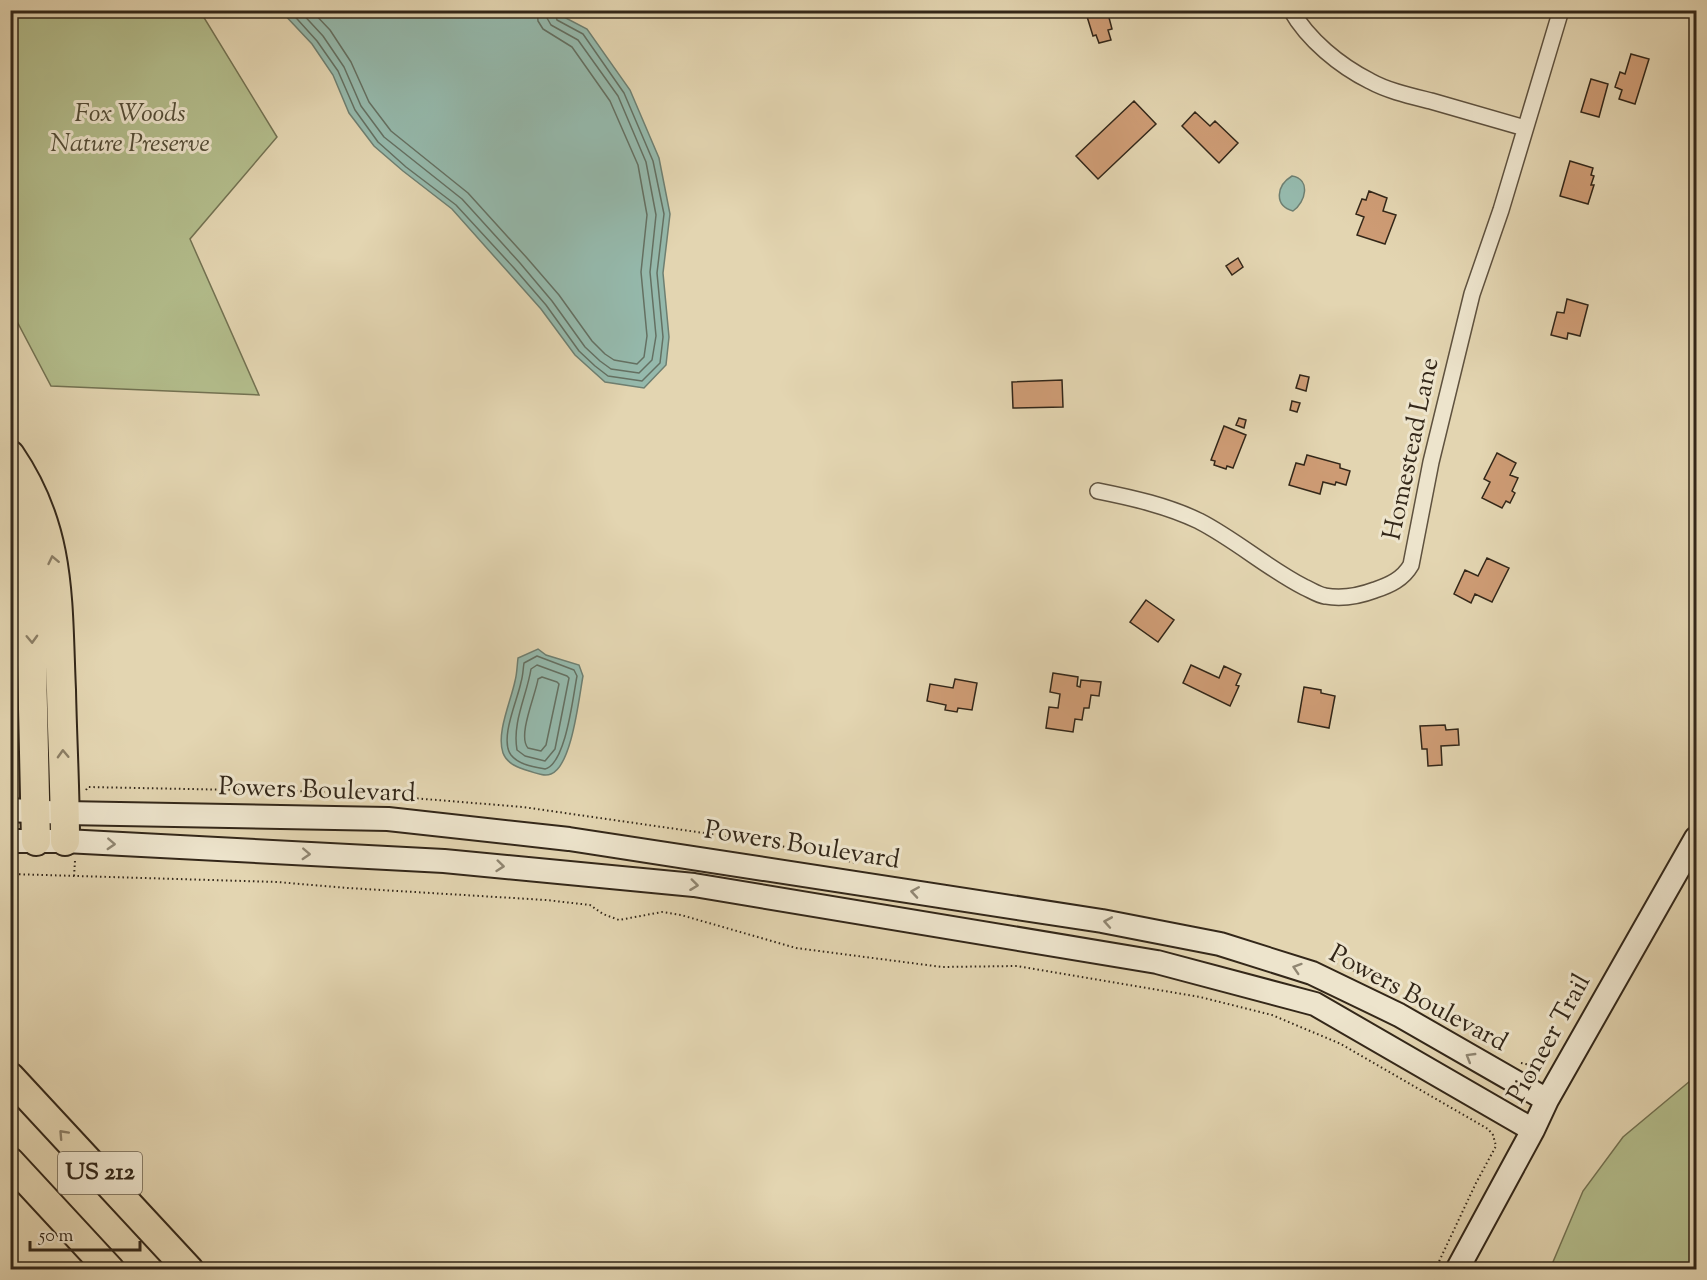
<svg xmlns="http://www.w3.org/2000/svg" width="1707" height="1280" font-family="'Sorts Mill Goudy',serif">
  <rect width="100%" height="100%" fill="#e3d5b1"/>
  <filter id="stains"><feTurbulence type="fractalNoise" baseFrequency=".00333" numOctaves="4"/><feColorMatrix values="0 0 0 0 .2 0 0 0 0 .09 0 0 0 0 .02 0 0 0 .5 -.17"/></filter>
  <radialGradient id="worn" r=".72"><stop offset=".6" stop-color="#630" stop-opacity="0"/><stop offset="1" stop-color="#630" stop-opacity=".3"/></radialGradient>
  <path fill="#b3bd8c" stroke="#737252" stroke-width="1.5" d="M10,11H200L277,137L190,239L259,395L51,386L11,310Z
    M1696,1076V1269H1550L1583,1191L1623,1137Z"/>
  <path fill="#95b9ac" stroke="#6e7f71" stroke-width="1.5" d="M281,11H559L560,15L587,29L630,90L659,158L670,214L663,273L669,337L666,365L644,388L605,382L575,355L541,309L452,209L403,171L374,146L349,113L333,75L312,44Z
    M1292,176C1311,179 1306,202 1293,211C1273,205 1277,185 1292,176Z
    M538,649L546,655L579,665L583,676C579,697 572,766 551,774C544,777 536,773 529,771C519,768 507,764 503,753C496,733 511,701 515,681C517,674 517,666 518,658Z"/>
  <g fill="none" stroke-linecap="round" stroke-linejoin="round">
    <path stroke="#647062" stroke-width="1.5" d="M289,10L317,41L338,71L355,110L378,142L406,167L456,205L514,268L546,305L579,351L595,366L608,376L642,381L660,363L663,337L657,273L664,214L653,161L624,93L583,34L557,20L554,10
      M299,10L323,36L344,67L361,106L384,137L462,199L520,263L552,301L585,347L600,361L611,369L639,373L652,360L656,336L650,272L656,215L646,162L618,96L578,40L551,25L547,18L546,10
      M311,10L330,30L351,62L369,102L391,131L468,193L527,258L559,295L592,341L605,354L614,360L637,364L644,357L647,336L641,272L647,215L638,165L610,101L572,47L543,29L538,21L537,10
      M537,656L574,670L577,676C573,696 566,764 545,769C534,767 519,765 511,755C499,739 518,699 521,682C523,676 523,669 524,663Z
      M537,665L567,676L569,678L555,749L545,761L525,756L517,750C512,722 527,695 531,669Z
      M542,677L557,682L559,684L546,745L541,751L528,748C517,736 536,694 538,679Z"/>
  </g>
  <path fill="#ce9c75" stroke="#332719" stroke-width="1.5" d="M1085,10H1107L1112,29L1108,30L1111,40L1099,43L1096,35L1093,36Z
    M1631,54L1649,59L1635,104L1619,99L1622,90L1615,87L1620,72L1625,74Z
    M1591,79L1608,84L1599,117L1581,112Z
    M1134,101L1156,124L1098,179L1076,156Z
    M1195,112L1210,126L1215,121L1238,143L1219,163L1182,126Z
    M1570,161L1593,168L1591,175L1594,176L1591,185H1594L1588,204L1560,196Z
    M1369,191L1387,198L1383,211L1396,215L1385,244L1357,235L1364,217L1356,214L1362,199L1366,200Z
    M1238,258L1243,267L1232,275L1226,266Z
    M1567,299L1588,305L1580,336L1568,333L1567,339L1551,335L1557,312L1564,313Z
    M1300,375L1309,377L1306,391L1296,388Z
    M1062,380L1063,407L1013,408L1012,382Z
    M1292,401L1300,403L1297,412L1290,410Z
    M1239,418L1246,420L1244,428L1236,425Z
    M1224,426L1246,435L1233,468L1227,466L1226,469L1214,465L1215,461L1211,460Z
    M1497,453L1516,463L1510,475L1518,478L1512,491L1515,493L1510,503L1506,501L1502,508L1482,498L1490,482L1484,479Z
    M1307,455L1340,464V468L1350,471L1346,485L1336,482L1335,485L1323,482L1320,494L1289,485L1296,463L1304,465Z
    M1487,558L1509,568L1492,602L1475,594L1471,603L1454,594L1465,570L1478,576Z
    M1146,600L1174,620L1158,642L1130,622Z
    M1191,665L1219,678L1224,666L1241,674L1236,685L1239,686L1230,706L1183,683Z
    M1053,673L1078,677L1077,686L1080,687L1081,680L1101,682L1099,696L1091,695L1089,708H1084L1082,720L1075,719L1073,732L1046,728L1049,707L1058,708L1060,694L1050,692Z
    M955,679L977,683L972,710L958,708L957,712L945,710L946,705L927,701L930,684L953,688Z
    M1304,687L1321,690V693L1335,696L1329,728L1298,722Z
    M1445,725L1446,730L1458,729L1459,745L1441,746L1442,765L1428,766L1427,749H1422L1420,726Z"/>
  <g fill="none" stroke-linecap="round" stroke-linejoin="round">
    <defs>
      <path id="minor" d="M1291,10C1308,40 1340,66 1370,81C1388,91 1411,96 1431,101C1463,110 1494,119 1525,128
        M1098,491C1133,498 1168,506 1199,521C1236,540 1267,568 1304,587C1311,590 1318,595 1325,596C1341,599 1359,596 1375,590C1390,585 1403,579 1411,565L1431,462L1472,294L1501,210L1561,10"/>
      <path id="secondary" d="M10,810L65,813L388,819L569,839L1102,921L1220,944L1312,973L1399,1015L1547,1100
        M10,841H65L444,861L694,885L1157,962L1315,1004L1533,1130
        M1457,1270L1533,1130L1547,1100L1696,838"/>
      <path id="motorway" d="M10,455C62,531 57,602 61,690C62,740 65,791 65,841
        M10,500C22,524 26,549 30,575L36,841
        M10,1077L189,1270
        M10,1162L110,1270"/>
    </defs>
    <use href="#minor" stroke="#5f523f" stroke-width="18"/>
    <use href="#secondary" stroke="#332719" stroke-width="26"/>
    <use href="#motorway" stroke="#332719" stroke-width="32"/>
    <path stroke="#332719" stroke-width="2" stroke-dasharray="1.5 3" stroke-linecap="butt" d="M86,790L88,787L338,792L523,807L711,834L808,851L856,863
      M10,874L277,882L348,888L546,900L590,905L603,914L619,920L662,912L681,915L796,948L942,967L1017,966L1200,997L1272,1015L1341,1044L1488,1129L1493,1135L1496,1146L1476,1183L1435,1270
      M74,876L75,861
      M1336,963L1376,980L1396,992
      M1521,1063L1530,1065L1531,1068"/>
    <use href="#minor" stroke="#ede4cc" stroke-width="15"/>
    <use href="#secondary" stroke="#ede4cc" stroke-width="22"/>
    <use href="#motorway" stroke="#e3d5b1" stroke-width="28"/>
  </g>
  <defs><path id="oneway-chevron" d="M-2-3.5L2.5 0L-2 3.5" fill="none" stroke-width="1.6" stroke-linecap="round" stroke-linejoin="round" transform="scale(1.5)"/></defs>
  <g stroke="#8b7e65">
    <use href="#oneway-chevron" transform="translate(53 560) rotate(-102)"/>
    <use href="#oneway-chevron" transform="translate(32 639) rotate(88)"/>
    <use href="#oneway-chevron" transform="translate(63 754) rotate(-92)"/>
    <use href="#oneway-chevron" transform="translate(63 1134) rotate(-133)"/>
  </g>
  <g stroke="#908672">
    <use href="#oneway-chevron" transform="translate(111 844) rotate(3)"/>
    <use href="#oneway-chevron" transform="translate(306 854) rotate(3)"/>
    <use href="#oneway-chevron" transform="translate(500 866) rotate(6)"/>
    <use href="#oneway-chevron" transform="translate(694 885) rotate(7)"/>
    <use href="#oneway-chevron" transform="translate(915 892) rotate(-171)"/>
    <use href="#oneway-chevron" transform="translate(1108 922) rotate(-170)"/>
    <use href="#oneway-chevron" transform="translate(1297 968) rotate(-162)"/>
    <use href="#oneway-chevron" transform="translate(1470 1057) rotate(-149)"/>
  </g>
  <g text-anchor="middle" dominant-baseline="central" stroke-width="6" stroke-linejoin="round" paint-order="stroke">
    <rect fill="#ede4cc" stroke="#6b604f" stroke-width="1.5" x="58" y="1152" width="84" height="42" rx="4.5"/>
    <g font-size="24" font-weight="bold" fill="#332719">
      <text x="100" y="1173">US 212</text>
    </g>
    <g font-size="26" font-style="italic" fill="#534c36" stroke="#ede4cc">
      <text x="130" y="114">Fox Woods<tspan x="130" dy="30">Nature Preserve</tspan></text>
    </g>
    <g font-size="26" fill="#332719" stroke="#ede4cc">
      <text transform="translate(1412 449) rotate(-78)">Homestead Lane</text>
      <text transform="translate(317 791) rotate(2)">Powers Boulevard</text>
      <text transform="translate(802 846) rotate(9)">Powers Boulevard</text>
      <text transform="translate(1418 999) rotate(28)">Powers Boulevard</text>
      <text transform="translate(1550 1039) rotate(-61)">Pioneer Trail</text>
    </g>
  </g>
  <rect width="1707" height="1280" fill="none" stroke="#e3d5b1" stroke-width="36"/>
  <rect x="12" y="12" width="1683" height="1256" fill="none" stroke="#332719" stroke-width="3"/>
  <rect x="18" y="18" width="1671" height="1244" fill="none" stroke="#332719" stroke-width="1.5"/>
  <path d="M30 1241v9h110v-9" fill="none" stroke="#332719" stroke-width="3"/>
  <text x="39" y="1241" font-size="18" fill="#332719" stroke="#ede4cc" stroke-width="4.5" paint-order="stroke">50 m</text>
  <rect width="100%" height="100%" filter="url(#stains)"/>
  <rect width="100%" height="100%" fill="url(#worn)"/>
</svg>
